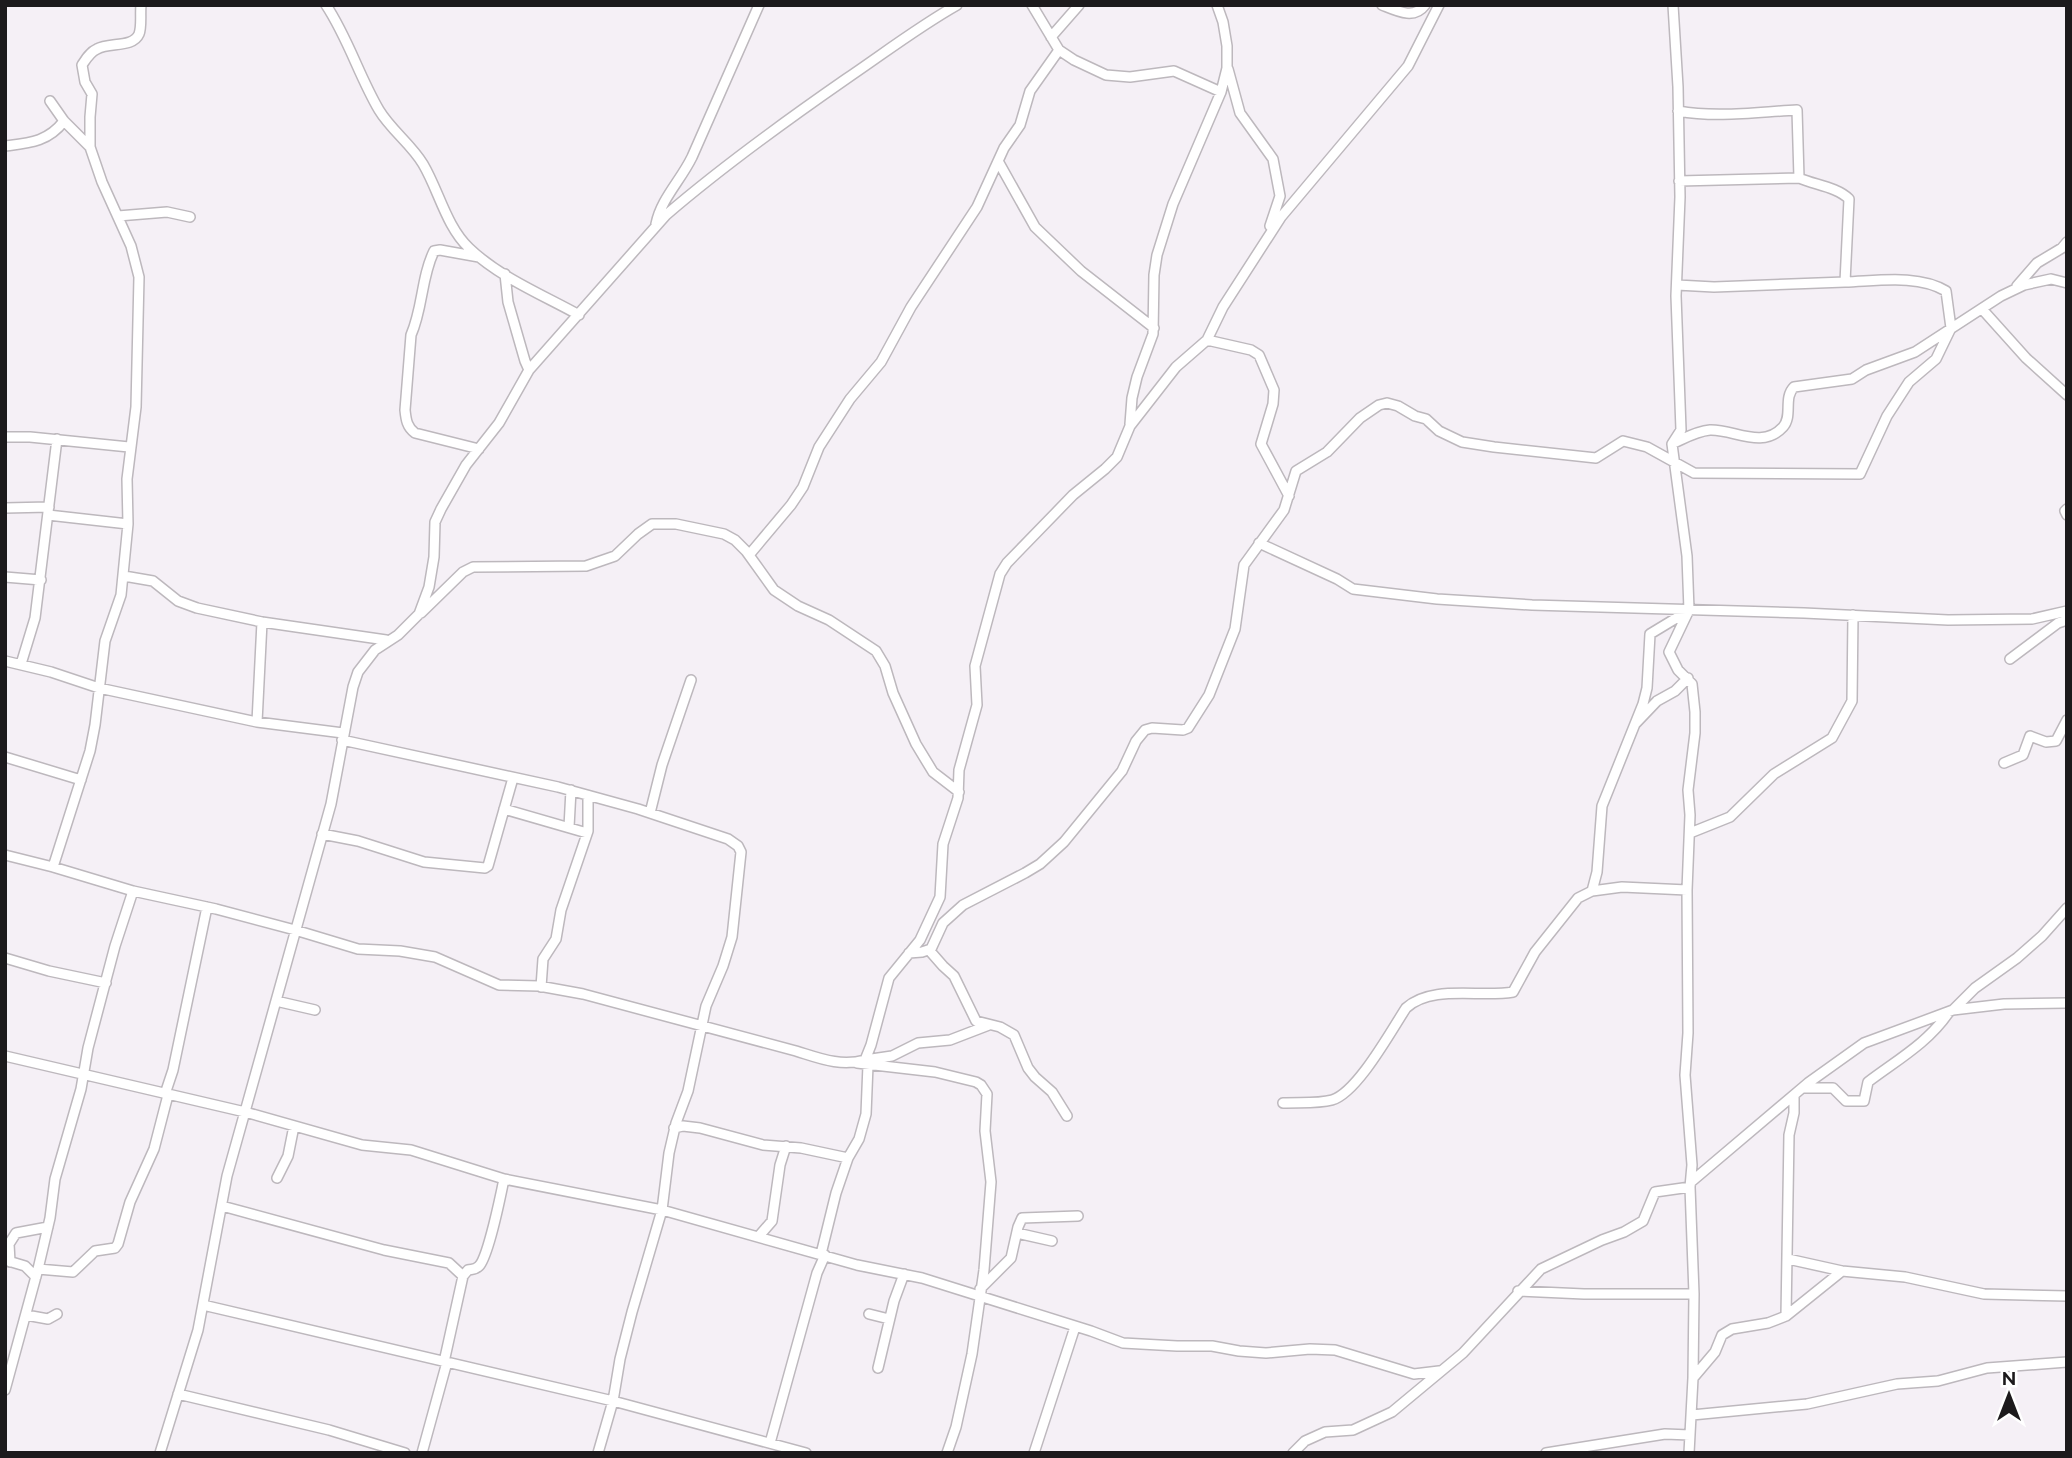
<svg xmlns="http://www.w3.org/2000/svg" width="2072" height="1458" font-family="Raleway,sans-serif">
  <rect width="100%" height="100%" fill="#f5f0f6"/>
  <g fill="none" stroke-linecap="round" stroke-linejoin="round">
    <defs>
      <path id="minor" d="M326,5C348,38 359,76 379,110C391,130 411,144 423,164C439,191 446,226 469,248C499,277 543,295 579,315
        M1032,5L1059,50L1074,60L1106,75L1130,77L1174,71L1221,92
        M1382,5C1397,11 1414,20 1425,5
        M1673,5L1678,87L1680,197L1676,296L1681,430L1672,444L1687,556L1689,610L1669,652L1678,670L1692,684L1695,712V733L1688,790L1690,815L1687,890L1688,1033L1685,1075L1692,1165L1690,1187L1694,1294L1693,1378L1689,1453
        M1051,37L1079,5
        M1228,69L1240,113L1273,159L1280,196L1270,226
        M50,101L64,121L90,147
        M5,146C29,143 48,142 64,121
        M998,161L1035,227L1081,271L1154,328
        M1679,181L1799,178
        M118,216L167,212L190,217
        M656,224C661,199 681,180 692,157L759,5
        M479,257L440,250L434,251C421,278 423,308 411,335L405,410C406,420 407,427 415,433L479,449
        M505,274L508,302L525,361L529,370
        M1677,285L1714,287L1845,282
        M2017,286L2037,263L2062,248L2067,242
        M1982,309L2026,358L2067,395
        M1207,340L1251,350L1259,355L1274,390L1273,404L1261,444L1289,496
        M1130,424L1132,398L1137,377L1153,334L1154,275L1157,255L1173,204L1221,92L1227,68V46L1223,22L1217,5
        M5,437H30L129,447
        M1674,443C1685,438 1697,431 1710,430C1734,429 1762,450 1783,427C1793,416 1783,398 1794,387L1852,379L1866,370L1915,352L2001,296L2024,285L2051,279L2067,283
        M5,508L49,507
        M2067,509L2065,511L2067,515
        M48,515L128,524
        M1259,543L1337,579L1353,589L1437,599L1532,605L1804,613L1948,620L2032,619L2067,611
        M749,555L791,505L803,487L819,447L850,399L881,362L911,307L977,207L1004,148L1020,125L1030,91L1059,50
        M124,576L153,581L178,601L197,608L262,622L386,640
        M5,577L41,580
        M421,613L463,572L473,567L586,566L615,556L638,534L652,524H676L724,534L735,540L746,551L774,590L798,606L829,620L876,651L885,666L893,693L916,744L933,772L959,792
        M2010,659L2058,623L2067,620
        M5,661L51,672L99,688L257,722L343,733
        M21,664L35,618L57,439
        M257,722L262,622
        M1636,723L1657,701L1675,691L1688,678
        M342,740L558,787L638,809L728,839L738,846L741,852L732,937L723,966L706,1006L688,1091L676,1123L669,1153L662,1210L632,1312L620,1359L613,1401L598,1453
        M5,757L81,780
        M2004,763L2023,755L2030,736L2046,742L2056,741L2067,720
        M504,809L587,833
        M650,813L662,765L691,680
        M569,827L571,790
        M1690,833L1730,817L1774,774L1832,738L1852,701L1853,615
        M322,834L358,841L424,862L485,868L488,866L513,778
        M5,855L53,867L133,891L216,909L295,930L358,949L400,951L435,957L499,985L539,986L583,994L796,1051C819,1058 840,1067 865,1060L871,1045L889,978L920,940L940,897L943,844L958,798L959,770L977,705L975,666L1000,574L1007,563L1073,495L1105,469L1117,457L1130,426L1176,367L1207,340L1223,307L1281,217L1408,66L1439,5
        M53,867L90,751L95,725L105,641L121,595L128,524L127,479L136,407L139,277L131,246L102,182L90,147V117L92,94L85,82L82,65C86,59 90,52 97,49C109,42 133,48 139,34C142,26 140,14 141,5
        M1592,891L1597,872L1602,806L1643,704L1647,688L1650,634L1688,611
        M929,950L943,966L954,976L976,1021L1000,1027L1014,1035L1028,1068L1035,1077L1052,1092L1067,1116
        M909,953L922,952L931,949L943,923L963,905L1025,873L1040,864L1064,842L1122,771L1136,741L1145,730L1152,728L1183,730L1188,728L1209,695L1235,629L1244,565L1284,510L1296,471L1327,452L1360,418L1379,405L1387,403L1398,406L1415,416L1426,419L1439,431L1462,442L1494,447L1596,458L1623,441L1647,447L1694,473L1860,474L1887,416L1909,382L1936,359L1951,328L1946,291C1918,274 1877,281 1845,282L1849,199C1837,187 1815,185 1799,178L1797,110C1757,112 1717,118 1678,111
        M5,958L49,971L106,983
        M541,987L543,959L556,939L561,910L588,831V796
        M276,1001L315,1010
        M1953,1010L2004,1004L2067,1003
        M5,1056L245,1112L362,1145L411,1150L504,1179L662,1210L857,1265L922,1278L1091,1331L1123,1343L1177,1346H1212L1239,1351L1266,1353L1310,1349L1335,1350L1414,1374L1439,1371
        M865,1060L892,1056L918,1043L950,1040L989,1025
        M857,1063L935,1072L976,1082L981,1085L987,1094L985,1131L991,1182L984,1270L972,1354L956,1427L947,1453
        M1804,1088H1833L1846,1101H1864L1868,1082C1897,1060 1928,1043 1949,1012
        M165,1094L173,1070L207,907
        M1283,1103C1299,1102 1317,1104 1332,1100C1357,1093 1391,1031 1406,1008C1432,984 1480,998 1513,992L1535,952L1578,898L1592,891L1622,887L1687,890
        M674,1128L683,1126L700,1128L763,1145L801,1148L848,1158
        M277,1178L288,1156L294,1126
        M1691,1182L1808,1083L1864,1043L1953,1010L1975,988L2017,958L2042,936L2067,908
        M222,1206L384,1250L449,1263L463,1276
        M1017,1233L1052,1241
        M759,1236L772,1221L780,1165L786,1146
        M821,1254L836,1193L848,1158L859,1139L866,1114L868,1065
        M1788,1259L1842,1271L1905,1277L1984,1294L2067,1296
        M5,1260L25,1266L36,1277
        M10,1262L9,1244L16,1233L48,1227
        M38,1269L73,1272L95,1251L115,1248L118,1244L130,1202L154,1149L168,1095
        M980,1289L1011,1258L1018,1227L1022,1218L1078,1216
        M1518,1291L1584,1294H1694
        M203,1305L613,1401L806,1453
        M869,1314L889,1319
        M26,1315L48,1319L57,1314
        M1786,1316L1789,1135L1794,1113V1095
        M444,1362L463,1276L468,1270C473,1269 475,1270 479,1266C488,1257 501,1194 504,1179
        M878,1368L894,1301L904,1274
        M1693,1378L1715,1352L1722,1335L1732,1329L1768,1323L1786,1316L1842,1271
        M5,1390L38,1269L50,1218L55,1179L81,1089L88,1048L115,946L133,891
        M178,1394L329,1430L405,1453
        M1692,1415L1807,1404L1897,1384L1938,1381L1987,1368L2067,1362
        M770,1443L817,1273L825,1255
        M160,1453L198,1330L227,1176L331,804L353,687L358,672L375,650L398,635L419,614L429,587L434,557L435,522L441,509L466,465L499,423L529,370L666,215C723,166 784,122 846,79C883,54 918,27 957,5
        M422,1453L447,1362
        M1034,1453L1075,1327
        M1293,1453L1305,1441L1325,1432L1353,1430L1392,1412L1463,1353L1541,1269L1602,1240L1624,1232L1643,1221L1655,1192L1690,1187
        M1546,1453L1665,1434L1690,1435"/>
    </defs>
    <use href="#minor" stroke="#bdb8bd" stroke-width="12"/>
    <use href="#minor" stroke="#fff" stroke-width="9"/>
  </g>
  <rect width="2072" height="1458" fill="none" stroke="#1c1a1c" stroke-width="14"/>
  <g transform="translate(2009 1395)" stroke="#ffffff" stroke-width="5" paint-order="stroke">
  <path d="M0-5L12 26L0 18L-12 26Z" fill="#1c1a1c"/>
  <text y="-10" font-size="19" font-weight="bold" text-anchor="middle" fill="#1c1a1c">N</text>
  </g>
</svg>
